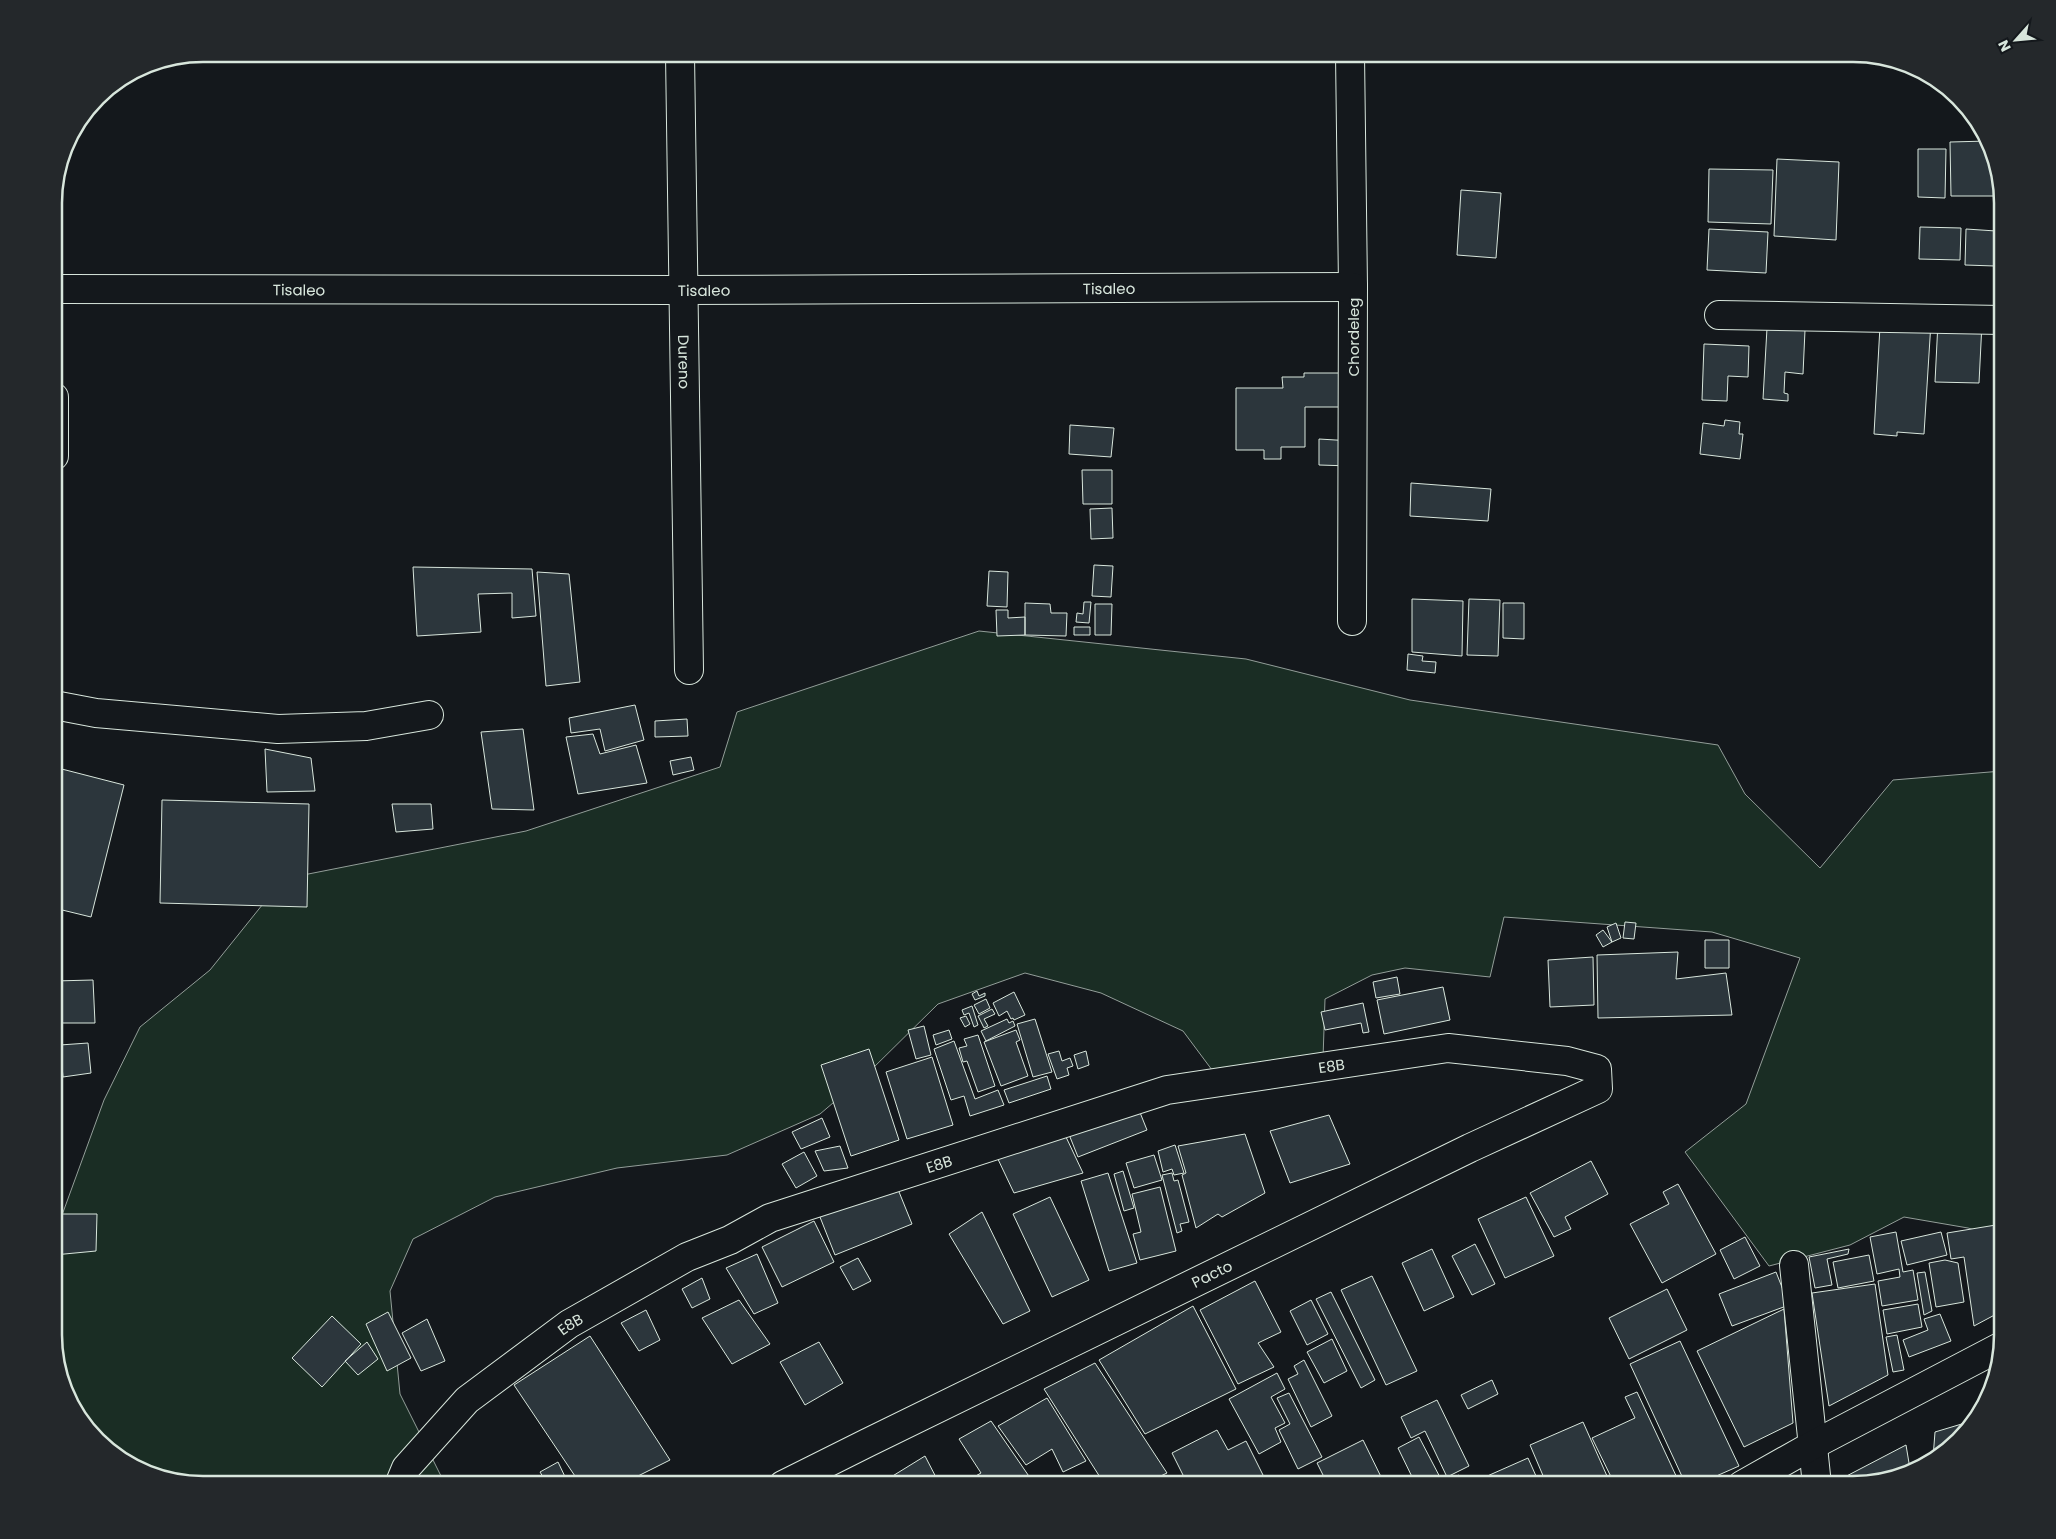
<svg xmlns="http://www.w3.org/2000/svg" width="2056" height="1539" font-family="Poppins,sans-serif">
  <rect width="100%" height="100%" fill="#14181c"/>
  <path fill="#1a2d24" stroke="#939e99" d="M979,631L1246,659L1410,700L1718,745L1745,794L1820,868L1893,780L2002,771V1238L1968,1228L1904,1217L1850,1245L1769,1266L1685,1152L1746,1104L1800,958L1712,932L1504,917L1490,977L1405,968L1372,975L1325,999L1323,1059L1215,1074L1183,1031L1101,993L1025,973L938,1004L867,1074L820,1114L727,1155L617,1168L495,1197L413,1239L390,1291L400,1394L441,1476L439,1485H204L155,1477L112,1454L69,1402L54,1345V1237L104,1100L140,1027L210,970L283,879L526,831L720,767L737,712Z"/>
  <path fill="#2c363c" stroke="#d8e6dc" d="M1988,141L1999,196H1951L1950,142Z
    M1918,149H1946L1945,198L1918,197Z
    M1777,159L1839,162L1836,240L1774,236Z
    M1709,169L1773,170L1771,224L1708,222Z
    M1461,190L1501,193L1496,258L1457,255Z
    M1920,227L1961,228L1960,260L1919,259Z
    M1709,229L1768,232L1766,273L1707,270Z
    M1966,229L1996,231L1995,266L1965,265Z
    M1931,322L1924,434L1897,432V436L1874,434L1880,326Z
    M1938,322L1982,323L1979,383L1935,382Z
    M1767,328L1805,330L1803,374L1785,372L1784,393L1788,394V401L1763,399Z
    M1704,344L1749,346L1748,377L1728,376L1727,401L1702,400Z
    M1304,373H1339V407H1305V447H1281V459H1264V450H1236V388H1283L1282,377H1304Z
    M1725,420L1740,422L1739,434H1743L1740,459L1700,454L1703,423L1724,426Z
    M1070,425L1114,428L1111,457L1069,454Z
    M1319,439L1352,441L1351,466L1319,465Z
    M1082,470H1112V504H1083Z
    M1411,483L1491,489L1488,521L1410,516Z
    M1112,508L1113,538L1091,539L1090,509Z
    M1094,565L1113,566L1111,597L1092,596Z
    M413,567L532,569L536,616L512,618V593L478,594L481,632L417,636Z
    M989,571L1008,572L1007,607L987,606Z
    M537,572L569,574L580,682L546,686Z
    M1412,599L1463,601L1462,656L1412,652Z
    M1469,599L1500,600L1498,656L1467,655Z
    M1084,602H1091L1089,623L1076,622L1077,613L1083,614Z
    M1025,603L1050,604L1051,613H1067L1066,636L1025,635Z
    M1503,603H1524V639L1503,638Z
    M1095,604H1112L1111,635H1095Z
    M996,610H1008V618L1025,617V635L997,636Z
    M1074,627H1090V635H1074Z
    M1408,654L1423,656L1422,661L1436,662L1435,673L1407,670Z
    M635,705L644,740L605,751L600,729L571,733L569,718Z
    M687,719L688,736L655,737V721Z
    M523,729L534,810L492,809L481,732Z
    M593,734L600,754L636,745L647,783L578,794L566,737Z
    M265,749L311,758L315,791L267,792Z
    M691,757L694,770L673,775L670,761Z
    M54,767L124,785L91,917L54,908Z
    M162,800L309,804L307,907L160,903Z
    M392,804H431L433,829L396,832Z
    M1625,922L1636,923L1634,939L1623,938Z
    M1616,923L1621,938L1612,942L1607,927Z
    M1603,930L1612,942L1603,947L1596,935Z
    M1705,940H1729V968H1705Z
    M1678,952L1676,979L1726,973L1732,1015L1598,1018L1597,955Z
    M1593,957L1594,1005L1550,1007L1548,960Z
    M1397,977L1400,994L1376,998L1373,982Z
    M93,980L95,1023H54V981Z
    M1443,987L1450,1020L1384,1034L1377,1000Z
    M977,991L979,996L985,993V996L975,1000L972,994Z
    M1014,992L1025,1015L1014,1020L1013,1018L1011,1019L1007,1011L999,1016L993,1003Z
    M986,999L990,1008L979,1014L974,1005Z
    M1363,1003L1369,1032L1363,1033L1361,1023L1325,1030L1321,1012Z
    M972,1006L978,1025L974,1027L969,1013L964,1015L962,1010Z
    M992,1009L995,1014L984,1019L988,1026L984,1028L978,1016Z
    M966,1016L970,1024L965,1027L960,1018Z
    M1007,1019L1009,1023L1013,1021L1015,1026L986,1041L981,1031Z
    M1035,1019L1052,1072L1033,1077L1017,1024Z
    M924,1026L931,1055L916,1059L908,1030Z
    M949,1030L952,1039L936,1045L933,1035Z
    M1016,1030L1020,1040L1016,1042L1028,1076L1001,1086L984,1042Z
    M978,1035L995,1086L978,1092L967,1061L963,1062L959,1048L967,1046L964,1039Z
    M954,1041L975,1099L998,1090L1004,1105L970,1116L964,1096L951,1100L934,1049Z
    M88,1043L91,1073L63,1077L60,1045Z
    M869,1049L899,1140L851,1156L821,1065Z
    M1059,1051L1062,1061L1070,1058L1073,1066L1067,1068L1069,1075L1057,1079L1048,1054Z
    M1086,1051L1089,1065L1078,1069L1074,1055Z
    M932,1057L953,1125L907,1139L886,1072Z
    M1047,1076L1051,1089L1009,1103L1004,1090Z
    M1133,1095L1147,1130L1078,1157L1064,1122Z
    M1329,1115L1350,1164L1290,1183L1270,1131Z
    M822,1118L830,1137L801,1149L792,1132Z
    M1245,1134L1265,1193L1222,1217L1218,1214L1196,1228L1182,1175L1186,1173L1178,1146Z
    M1066,1137L1083,1173L1014,1193L996,1155Z
    M1175,1145L1184,1173L1174,1175L1172,1169L1163,1172L1158,1151Z
    M840,1146L848,1168L824,1171L815,1151Z
    M804,1152L817,1176L796,1188L782,1164Z
    M1154,1155L1162,1180L1134,1188L1126,1163Z
    M1591,1161L1608,1194L1565,1217L1571,1229L1554,1237L1530,1193Z
    M1123,1171L1134,1208L1124,1211L1114,1174Z
    M1108,1173L1137,1263L1109,1271L1081,1181Z
    M1172,1173L1174,1181L1178,1180L1189,1222L1180,1224L1182,1231L1177,1233L1162,1175Z
    M893,1177L912,1224L835,1255L816,1207Z
    M1678,1184L1716,1254L1662,1283L1630,1224L1669,1204L1663,1192Z
    M1160,1187L1176,1251L1140,1260L1133,1234L1141,1232L1132,1194Z
    M1050,1197L1089,1280L1052,1297L1013,1214Z
    M1526,1197L1554,1256L1505,1278L1478,1219Z
    M982,1212L1030,1311L1003,1324L949,1234Z
    M54,1214H97L96,1251L54,1255Z
    M814,1221L834,1262L782,1287L762,1247Z
    M2002,1224V1311L1974,1326L1964,1257L1951,1259L1947,1233Z
    M1896,1232L1903,1272L1913,1270L1918,1300L1882,1306L1878,1281L1900,1277L1899,1269L1877,1274L1870,1237Z
    M1941,1232L1947,1255L1907,1265L1901,1241Z
    M1745,1237L1760,1266L1734,1279L1720,1250Z
    M1475,1244L1495,1284L1472,1295L1452,1256Z
    M1432,1249L1454,1297L1424,1311L1402,1263Z
    M1849,1249L1848,1254L1827,1259L1832,1285L1815,1288L1809,1257Z
    M757,1254L778,1303L754,1314L726,1268Z
    M1869,1255L1874,1281L1838,1288L1833,1262Z
    M858,1258L871,1281L853,1290L840,1267Z
    M1945,1260L1958,1263L1964,1302L1936,1307L1929,1263Z
    M1776,1272L1789,1305L1732,1326L1719,1294Z
    M1925,1272L1932,1311L1924,1315L1917,1273Z
    M1372,1276L1417,1371L1386,1385L1341,1290Z
    M702,1278L710,1299L692,1308L682,1289Z
    M1255,1281L1281,1332L1258,1343L1274,1367L1238,1384L1200,1310Z
    M1875,1284L1888,1375L1829,1406L1812,1293Z
    M1667,1289L1687,1330L1629,1359L1609,1318Z
    M1331,1292L1375,1380L1361,1388L1316,1299Z
    M739,1300L770,1344L732,1364L702,1318Z
    M1311,1300L1328,1334L1307,1345L1290,1311Z
    M1918,1304L1922,1327L1887,1334L1883,1310Z
    M1193,1306L1236,1389L1145,1434L1099,1360Z
    M1784,1309L1793,1423L1744,1447L1697,1351Z
    M646,1310L660,1340L639,1351L621,1323Z
    M388,1312L411,1358L387,1371L366,1324Z
    M1940,1314L1951,1341L1909,1357L1903,1340L1928,1330L1924,1319Z
    M332,1316L361,1344L322,1387L292,1358Z
    M427,1319L445,1361L421,1371L402,1333Z
    M1897,1335L1904,1370L1893,1372L1886,1337Z
    M590,1336L670,1460L620,1485H581L514,1385Z
    M1332,1339L1347,1371L1324,1383L1307,1352Z
    M1680,1341L1739,1466L1696,1485H1686L1630,1364Z
    M367,1342L378,1359L358,1375L345,1361Z
    M819,1342L843,1383L805,1405L780,1362Z
    M1304,1360L1332,1416L1311,1427L1288,1379L1298,1374L1294,1366Z
    M1095,1363L1167,1473L1142,1485H1105L1044,1389Z
    M1277,1373L1285,1389L1271,1397L1285,1423L1275,1428L1281,1442L1259,1454L1229,1399Z
    M1492,1380L1498,1394L1468,1409L1461,1395Z
    M1637,1392L1678,1480L1666,1485H1615L1592,1438L1635,1418L1625,1397Z
    M1289,1393L1322,1457L1298,1469L1279,1430L1290,1424L1277,1398Z
    M1047,1398L1086,1461L1063,1472L1052,1449L1026,1465L998,1426Z
    M1437,1400L1469,1466L1447,1477L1425,1431L1411,1438L1401,1417Z
    M1975,1420L1971,1427L1933,1458L1935,1432Z
    M991,1421L1035,1485H967L965,1482L981,1473L959,1439Z
    M1583,1422L1611,1485H1547L1530,1445Z
    M1217,1430L1228,1450L1246,1441L1268,1485H1188L1172,1453Z
    M1419,1437L1443,1483L1459,1475L1462,1483L1457,1485H1416L1398,1448Z
    M1363,1440L1385,1485H1328L1317,1463Z
    M1906,1445L1910,1469L1901,1474L1852,1485H1838L1837,1481Z
    M925,1456L940,1485H897L891,1477Z
    M1528,1458L1540,1485H1477L1476,1481Z
    M558,1462L568,1483L565,1485H548L540,1472Z
    M887,1476L893,1485H868Z"/>
  <g fill="none" stroke-linecap="round" stroke-linejoin="round">
    <defs>
      <g id="minor">
        <path id="s1" d="M680,54L689,670"/>
        <path d="M1350,54L1353,287L1352,621"/>
        <path id="s2" d="M54,289L683,290L1353,287"/>
        <path d="M1719,315L2002,320"/>
        <path d="M54,705L96,713L278,729L366,726L429,715"/>
        <path d="M1794,1265L1817,1485"/>
        <path id="s3" d="M399,1485L406,1468L467,1400L569,1324L687,1257L730,1240L770,1218L1167,1090L1448,1048L1567,1061L1597,1069L1598,1089L1470,1148L867,1443L783,1485"/>
        <path d="M1742,1485L1813,1445L2000,1347"/>
      </g>
      <path id="tertiary" d="M54,397V456"/>
    </defs>
    <use href="#minor" stroke="#d8e6dc" stroke-width="30"/>
    <use href="#tertiary" stroke="#d8e6dc" stroke-width="30"/>
    <use href="#minor" stroke="#14181c" stroke-width="28"/>
    <use href="#tertiary" stroke="#14181c" stroke-width="28"/>
  </g>
  <g text-anchor="middle" dominant-baseline="central" stroke-width="4" stroke-linejoin="round" paint-order="stroke">
    <g font-size="15" fill="#d8e6dc" stroke="#14181c">
      <text stroke="none"><textPath href="#s2" startOffset="1055">Tisaleo</textPath></text>
      <text stroke="none"><textPath href="#s2" startOffset="245">Tisaleo</textPath></text>
      <text stroke="none"><textPath href="#s2" startOffset="650">Tisaleo</textPath></text>
      <text transform="translate(1353 337) rotate(-90)">Chordeleg</text>
      <text stroke="none"><textPath href="#s1" startOffset="308">Dureno</textPath></text>
      <text stroke="none"><textPath href="#s3" startOffset="1048">E8B</textPath></text>
      <text stroke="none"><textPath href="#s3" startOffset="642">E8B</textPath></text>
      <text transform="translate(1212 1274) rotate(-26)">Pacto</text>
      <text stroke="none"><textPath href="#s3" startOffset="238">E8B</textPath></text>
    </g>
  </g>
  <path d="M0 0H2056V1539H0ZM203 62H1853A141 141 0 0 1 1994 203V1335A141 141 0 0 1 1853 1476H203A141 141 0 0 1 62 1335V203A141 141 0 0 1 203 62Z" fill="#24282b" fill-rule="evenodd"/>
  <path fill="none" stroke="#d8e6dc" stroke-width="2.5" d="M203 62H1853A141 141 0 0 1 1994 203V1335A141 141 0 0 1 1853 1476H203A141 141 0 0 1 62 1335V203A141 141 0 0 1 203 62Z"/>
  <g transform="translate(2016 40) rotate(243)" stroke="#14181c" stroke-width="4" paint-order="stroke">
  <path d="M0-4L9 19L0 12L-9 19Z" fill="#d8e6dc"/>
  <text y="-8" font-size="14" font-weight="bold" text-anchor="middle" fill="#d8e6dc">N</text>
  </g>
</svg>
